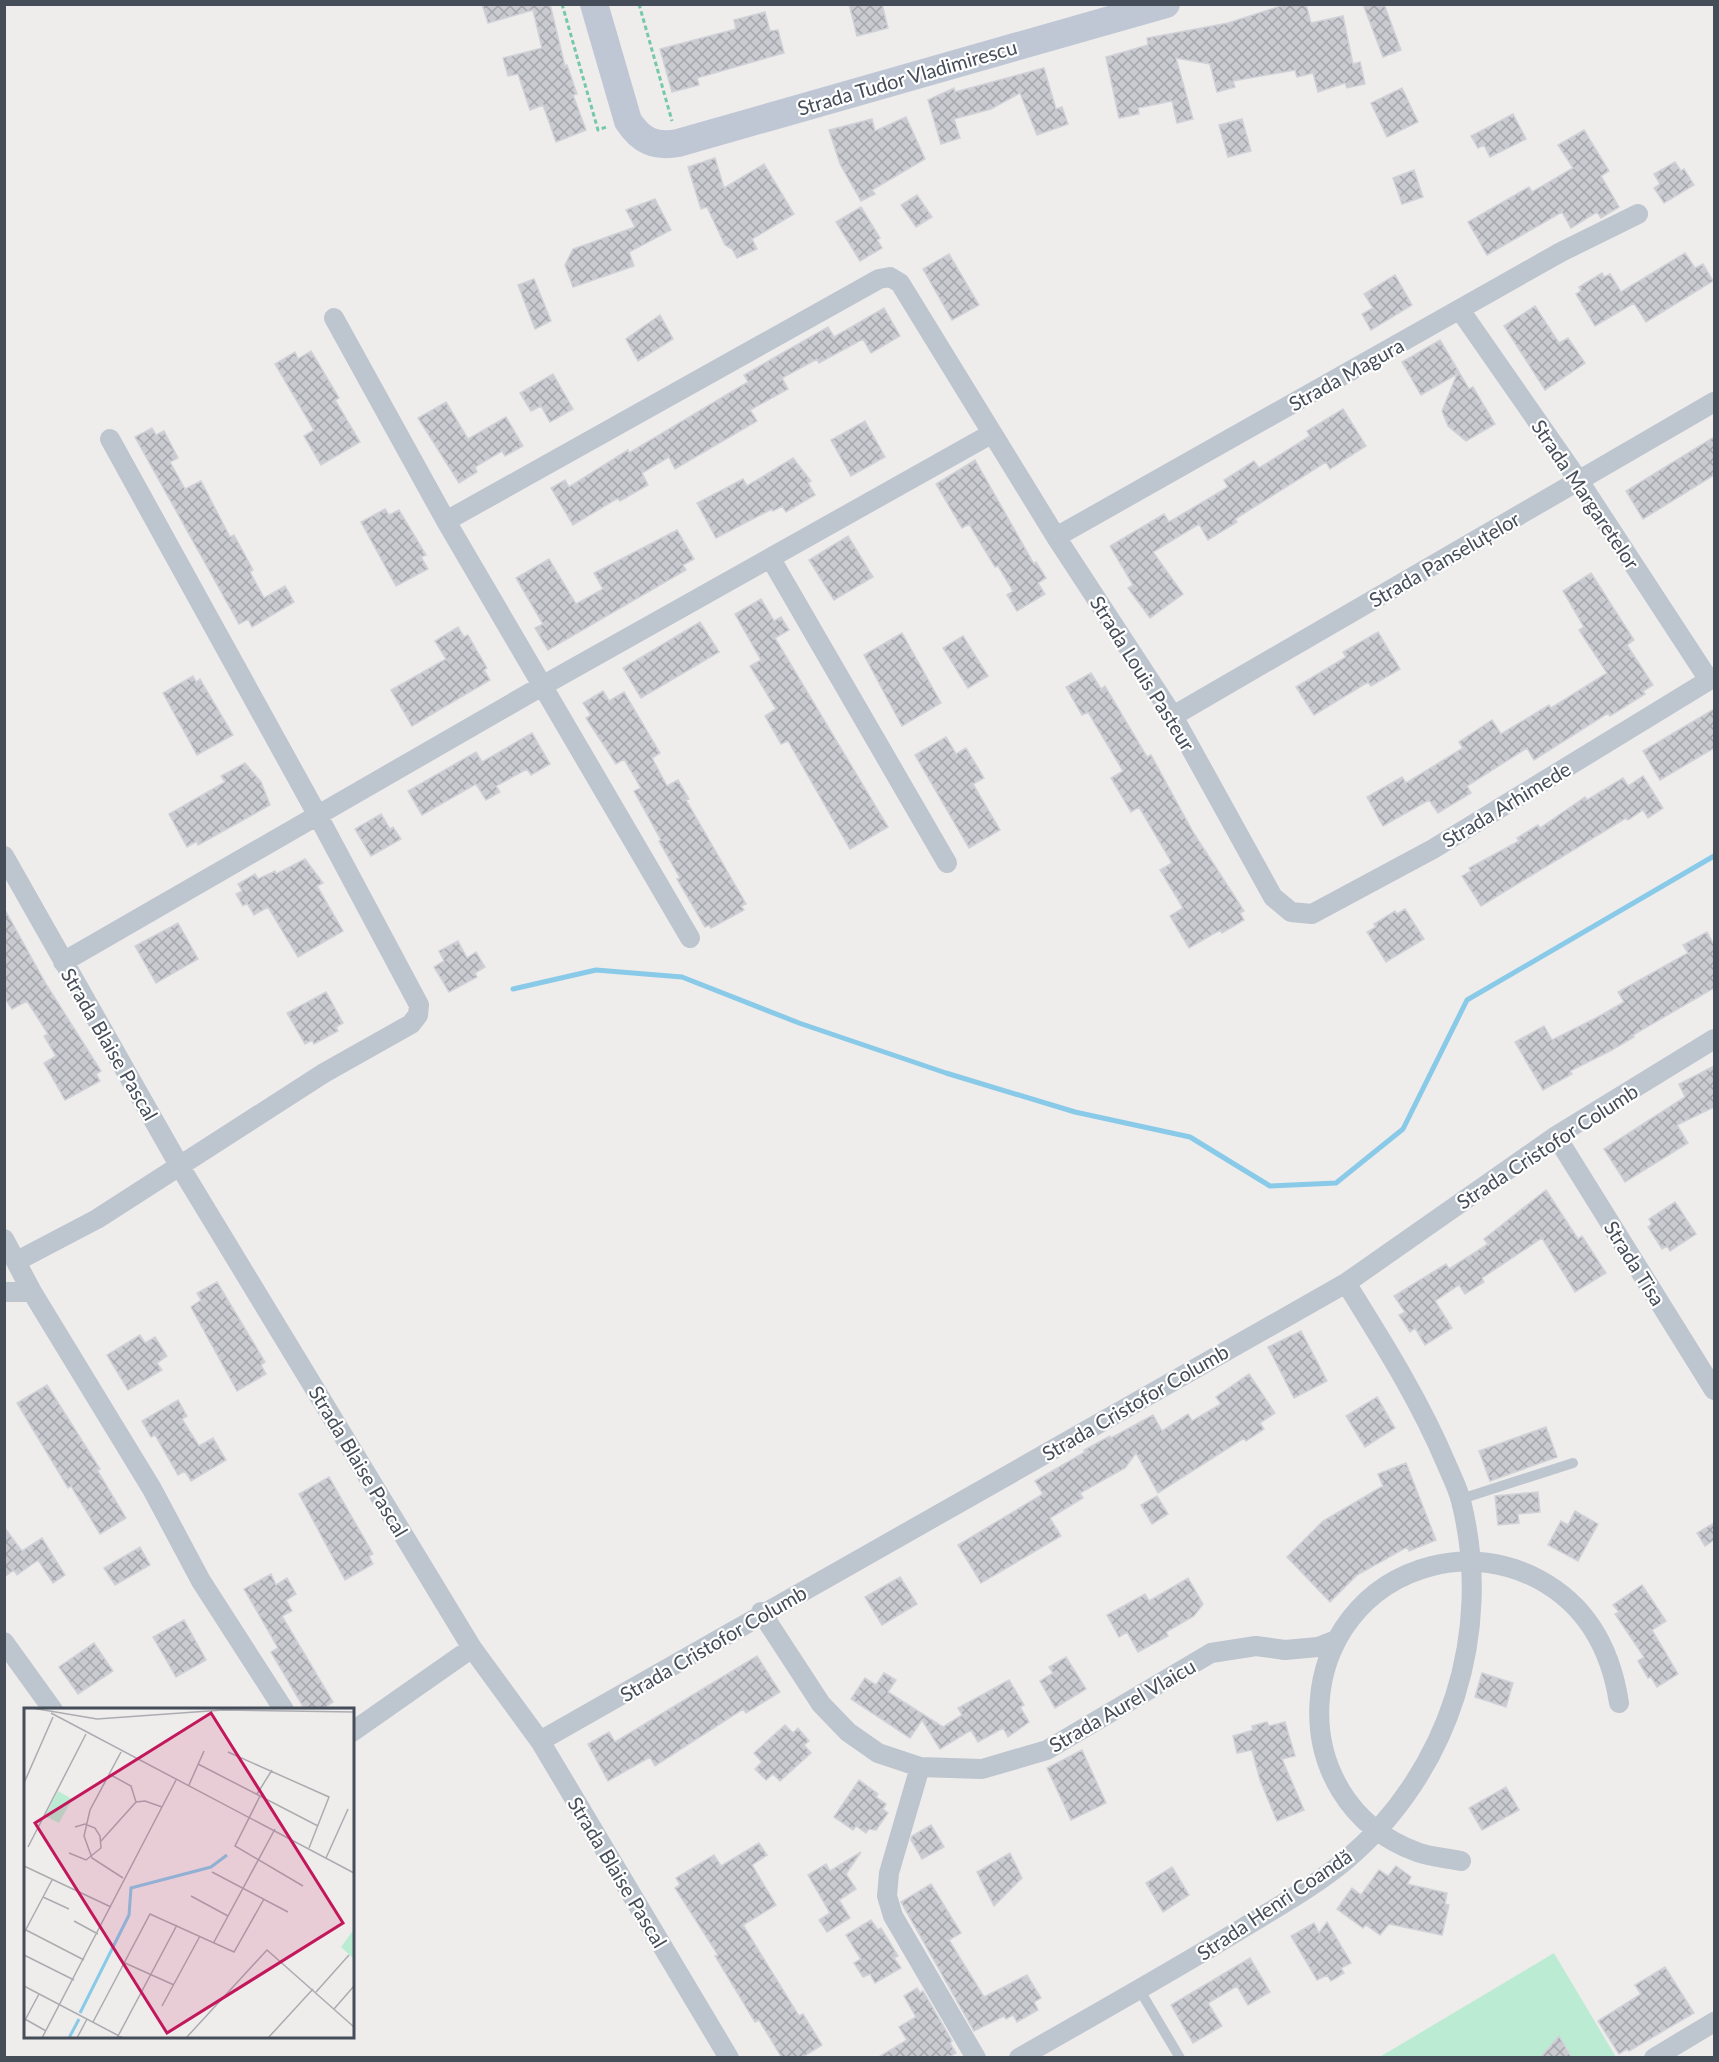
<svg xmlns="http://www.w3.org/2000/svg" width="1719" height="2062" font-family="Lato,sans-serif">
  <defs>
    <pattern id="building-cross-hatch" width="8" height="8" patternUnits="userSpaceOnUse" patternTransform="scale(1.5)"><rect width="8" height="8" fill="#c9cbd1"/><path d="M0 0l8 8M0 8l8-8" fill="none" stroke="#a5a7ad"/></pattern>
  </defs>
  <rect width="100%" height="100%" fill="#efecec"/>
  <path fill="#bbecd3" d="M1554,1953L1616,2057L1378,2058Z"/>
  <g fill="none" stroke-linecap="round" stroke-linejoin="round">
    <path stroke="#89cae8" stroke-width="5" d="M513,989L596,970L682,977L799,1023L946,1073L1075,1112L1190,1137L1270,1186L1336,1183L1403,1129L1467,1000L1714,856"/>
  </g>
  <path fill="url(#building-cross-hatch)" stroke="#d0d2d8" stroke-width="1.5" d="M482,4H550L565,66L567,65L577,94L573,95L586,130L556,142L543,105L530,110L518,74L508,76L503,58L542,48L533,10L488,23Z
    M849,4H882L888,28L857,36Z
    M1287,4H1306L1311,23L1343,16L1353,64L1360,62L1365,84L1347,88L1345,83L1318,92L1313,73L1297,77L1295,70L1233,81L1235,87L1217,92L1210,64L1176,58L1193,119L1177,123L1172,101L1138,108L1139,114L1119,118L1106,57L1148,45L1147,38L1228,23Z
    M1363,4H1384L1401,50L1383,57Z
    M765,12L770,31L778,30L784,53L697,78L699,85L672,92L660,49L736,29L734,20Z
    M1044,68L1056,109L1062,107L1068,124L1037,135L1020,93L991,109L954,119L960,138L941,144L928,100L954,88L955,92Z
    M1402,88L1418,122L1387,137L1371,103Z
    M1513,114L1526,139L1490,157L1484,145L1478,148L1471,136Z
    M906,117L925,159L872,190L875,194L861,201L840,164L829,130L872,119L875,131Z
    M1242,119L1251,151L1228,157L1219,125Z
    M1584,130L1609,171L1601,176L1619,207L1601,218L1597,212L1571,228L1562,212L1487,255L1468,222L1529,187L1532,192L1573,168L1558,145Z
    M715,158L724,188L764,164L794,214L752,239L757,249L737,258L732,249L725,245L707,207L701,209L688,167Z
    M1675,162L1681,171L1684,169L1694,185L1664,203L1654,188L1660,184L1654,174Z
    M1414,170L1423,197L1402,204L1393,178Z
    M917,195L932,217L916,227L901,205Z
    M655,199L671,230L629,252L634,266L573,287L565,265L573,249L635,227L626,210Z
    M861,207L880,238L877,240L882,248L860,261L836,222Z
    M1685,253L1695,268L1703,264L1713,281L1646,322L1634,303L1595,326L1576,294L1581,291L1579,287L1602,273L1604,277L1610,274L1621,292Z
    M949,254L979,305L952,320L923,269Z
    M1395,275L1412,305L1371,330L1362,314L1373,308L1364,294Z
    M534,279L551,321L535,329L518,285Z
    M1535,306L1559,343L1568,338L1585,363L1545,390L1504,326Z
    M884,308L900,336L871,353L863,339L819,363L817,359L782,378L788,389L750,410L757,421L675,469L669,457L642,473L648,485L620,501L618,498L573,525L551,488L565,480L569,487L628,450L629,453L748,382L744,375L828,327L834,337Z
    M660,315L673,339L638,361L626,339Z
    M1440,340L1469,389L1473,387L1495,424L1466,441L1448,426L1442,411L1457,374L1421,395L1402,362Z
    M311,351L339,398L335,400L360,442L321,465L304,436L314,430L275,364L295,352L298,359Z
    M553,374L573,409L550,422L541,406L531,411L520,393Z
    M446,402L468,439L506,417L523,446L505,456L502,451L475,467L477,472L459,483L418,418Z
    M1343,409L1366,446L1330,469L1326,462L1235,519L1237,522L1208,540L1199,524L1153,552L1183,594L1150,618L1128,588L1133,585L1110,546L1164,514L1169,522L1228,487L1224,480L1254,461L1259,468L1310,436L1307,431Z
    M865,421L885,457L851,476L831,440Z
    M152,428L156,435L164,431L178,458L170,462L185,489L201,481L230,537L234,535L253,570L250,572L264,598L285,586L294,602L252,627L248,619L239,624L135,437Z
    M1714,437V475L1643,519L1626,491Z
    M793,458L811,481L808,483L815,495L786,512L782,506L773,511L772,509L716,538L697,503L743,479L747,486Z
    M975,460L1034,564L1036,562L1046,578L1038,583L1045,594L1017,611L1007,595L1013,591L998,566L995,567L969,524L962,528L936,484Z
    M385,509L389,515L399,510L426,555L421,557L428,569L396,586L361,522Z
    M677,530L694,559L683,565L686,570L548,650L535,628L543,624L516,578L549,559L576,604L603,589L594,573Z
    M848,536L873,577L834,600L809,560Z
    M1591,573L1634,640L1627,645L1653,685L1643,691L1645,694L1610,716L1608,713L1534,760L1527,748L1467,786L1471,793L1438,813L1429,800L1383,826L1367,797L1402,777L1406,783L1463,748L1459,742L1492,720L1501,734L1549,705L1551,708L1607,673L1579,630L1584,627L1563,591Z
    M761,599L774,621L781,617L789,630L775,638L888,827L850,849L788,741L781,744L765,716L776,709L750,666L761,660L735,614Z
    M700,622L719,652L641,698L623,668Z
    M458,627L464,637L468,635L477,651L487,668L484,670L490,680L412,726L391,690L446,659L435,641Z
    M1378,632L1400,669L1371,686L1368,682L1314,715L1296,687L1346,657L1343,652Z
    M902,633L941,703L902,726L864,655Z
    M963,636L988,676L968,688L943,648Z
    M1091,673L1101,689L1105,686L1147,757L1151,755L1193,832L1244,911L1240,913L1244,920L1222,933L1220,930L1189,948L1170,916L1183,908L1160,870L1172,863L1139,807L1131,812L1111,778L1123,771L1088,712L1082,715L1066,687Z
    M193,676L196,682L200,679L233,735L197,755L163,693Z
    M603,691L609,701L624,692L660,753L652,758L667,786L678,780L689,799L686,800L746,904L741,906L744,910L711,928L709,925L705,927L677,879L680,878L659,841L661,840L634,791L641,788L624,759L616,764L586,718L591,715L583,703Z
    M1714,709V748L1660,780L1643,751Z
    M532,733L550,764L531,775L527,769L496,786L500,792L486,800L476,784L422,815L408,791L476,752L482,762Z
    M946,737L956,754L966,748L984,778L973,784L1000,830L969,848L915,755Z
    M245,763L261,782L270,805L198,845L197,841L187,847L169,814L225,782L221,776Z
    M1643,776L1663,808L1648,818L1643,810L1628,820L1626,818L1481,906L1462,876L1471,871L1469,868L1519,841L1517,838L1538,825L1540,828L1585,797L1587,800L1623,778L1628,786Z
    M381,814L390,829L393,827L401,839L371,856L355,829Z
    M305,859L323,883L317,886L343,931L298,957L268,907L254,915L247,903L243,906L236,894L242,891L238,884L255,874L258,879L275,871L276,874Z
    M4,908L46,984L101,1071L96,1074L100,1081L65,1100L44,1063L56,1056L44,1036L48,1034L27,1001L12,1009L4,997Z
    M1405,909L1424,939L1386,962L1367,932L1376,927L1374,924L1395,911L1397,914Z
    M178,923L198,959L156,983L135,946Z
    M1707,932L1714,945V988L1633,1035L1634,1037L1612,1050L1570,1071L1572,1074L1543,1090L1515,1042L1544,1026L1552,1040L1596,1018L1624,1002L1618,992L1688,953L1683,945Z
    M458,941L467,958L476,952L485,967L475,973L477,977L449,992L434,967L444,961L439,951Z
    M326,992L343,1023L336,1027L338,1031L314,1044L312,1040L305,1044L287,1013Z
    M1714,1066V1107L1677,1125L1688,1143L1625,1182L1604,1149L1685,1097L1679,1084Z
    M1546,1190L1578,1239L1582,1236L1606,1273L1575,1292L1542,1238L1482,1278L1484,1282L1465,1294L1459,1285L1435,1301L1452,1328L1425,1345L1415,1328L1410,1332L1399,1315L1405,1312L1394,1296L1446,1264L1449,1269L1488,1244L1484,1239Z
    M1675,1202L1696,1234L1670,1251L1667,1246L1662,1249L1648,1227L1652,1224L1649,1219Z
    M217,1282L265,1362L261,1365L266,1374L237,1391L191,1307L201,1300L197,1293Z
    M1301,1331L1327,1381L1294,1398L1268,1347Z
    M140,1335L145,1343L155,1337L167,1356L157,1363L162,1370L128,1390L107,1355Z
    M1249,1374L1275,1413L1260,1423L1264,1429L1246,1441L1244,1438L1158,1493L1136,1453L1125,1468L1080,1493L1083,1498L1050,1518L1061,1536L981,1583L958,1545L1043,1494L1035,1481L1085,1452L1084,1450L1110,1436L1111,1438L1153,1415L1162,1431L1188,1414L1192,1421L1221,1404L1216,1397Z
    M47,1385L100,1469L97,1470L126,1518L100,1534L71,1486L68,1488L17,1403Z
    M1377,1397L1395,1428L1365,1447L1346,1416Z
    M178,1400L187,1416L182,1419L199,1446L213,1438L226,1460L191,1481L185,1471L178,1475L155,1435L151,1437L142,1421Z
    M1546,1427L1557,1457L1490,1481L1479,1451Z
    M1406,1463L1436,1540L1409,1551L1407,1547L1357,1575L1330,1602L1287,1557L1323,1521L1383,1486L1378,1474Z
    M329,1477L373,1554L369,1556L373,1564L345,1580L299,1494Z
    M1538,1492L1540,1512L1518,1514L1519,1523L1498,1525L1495,1496Z
    M1157,1496L1168,1514L1152,1524L1141,1505Z
    M1575,1511L1598,1524L1578,1561L1548,1545L1561,1521L1568,1525Z
    M1714,1523V1540L1705,1546L1697,1533Z
    M4,1527L22,1551L42,1538L65,1575L53,1583L38,1560L17,1575L14,1570L4,1577Z
    M140,1547L150,1565L115,1585L104,1568Z
    M271,1574L276,1585L287,1578L296,1594L286,1600L292,1611L282,1616L333,1702L321,1710H305L271,1652L278,1648L244,1589Z
    M900,1577L917,1604L882,1625L865,1597Z
    M1188,1578L1203,1604L1194,1616L1166,1632L1168,1636L1138,1652L1127,1632L1119,1637L1107,1615L1145,1594L1149,1601Z
    M1642,1585L1666,1621L1652,1630L1678,1674L1657,1687L1651,1677L1648,1678L1638,1661L1644,1657L1615,1614L1619,1612L1613,1605Z
    M184,1620L206,1660L176,1677L153,1637Z
    M94,1643L113,1671L78,1694L59,1667Z
    M757,1656L780,1692L746,1713L743,1709L655,1766L650,1757L608,1781L588,1744L609,1732L615,1742Z
    M1066,1657L1086,1689L1055,1708L1040,1681L1053,1673L1049,1667Z
    M884,1673L896,1680L888,1692L943,1727L962,1715L958,1708L1009,1680L1024,1705L1020,1707L1029,1722L1008,1737L1003,1728L978,1742L971,1730L940,1749L922,1720L910,1738L851,1699L865,1678L876,1685Z
    M1482,1673L1513,1683L1506,1707L1475,1697Z
    M1267,1722L1269,1726L1285,1722L1295,1756L1282,1759L1304,1810L1277,1821L1260,1780L1252,1750L1237,1753L1233,1736L1253,1730L1252,1726Z
    M785,1725L793,1733L798,1728L809,1741L804,1745L811,1753L780,1781L773,1774L766,1780L755,1769L762,1762L754,1753Z
    M1082,1750L1106,1803L1071,1820L1047,1768Z
    M859,1780L878,1794L876,1797L886,1804L883,1809L888,1813L876,1830L869,1829L866,1833L856,1826L853,1830L834,1817Z
    M1506,1787L1519,1810L1482,1830L1469,1808Z
    M931,1825L944,1847L922,1859L911,1840L912,1836Z
    M759,1843L767,1855L752,1865L776,1905L743,1925L799,2016L803,2014L822,2045L801,2058H782L759,2020L755,2022L715,1956L718,1955L675,1888L680,1885L676,1878L714,1855L721,1866Z
    M861,1852L846,1874L856,1889L839,1900L850,1918L827,1932L819,1920L830,1913L808,1875L826,1864L830,1871Z
    M1010,1853L1022,1878L994,1906L977,1872Z
    M1396,1866L1411,1877L1407,1884L1447,1893L1445,1904L1449,1905L1442,1935L1389,1924L1380,1935L1366,1925L1363,1928L1337,1909L1352,1888L1361,1895L1379,1870L1388,1876Z
    M1172,1867L1189,1895L1163,1912L1146,1883Z
    M931,1884L961,1933L949,1940L984,1997L1027,1975L1041,1998L1034,2002L1038,2010L1017,2022L1013,2015L1006,2019L1004,2016L974,2031L901,1902Z
    M871,1920L878,1930L881,1928L898,1956L894,1958L901,1968L875,1983L870,1974L863,1977L854,1963L861,1959L846,1935Z
    M1327,1922L1351,1963L1341,1968L1344,1973L1331,1981L1327,1975L1317,1980L1291,1936L1314,1923L1319,1933Z
    M1250,1958L1270,1992L1248,2005L1237,1986L1208,2003L1222,2026L1193,2043L1171,2005Z
    M1665,1967L1694,2013L1629,2051L1627,2049L1619,2054L1598,2021L1641,1994L1635,1985Z
    M917,1988L920,1993L923,1991L952,2041L950,2043L956,2053L948,2058H877L907,2040L899,2027L916,2017L904,1996Z
    M1559,2036L1572,2058H1540Z"/>
  <g fill="none" stroke-linecap="round" stroke-linejoin="round">
    <path stroke="#74c9a8" stroke-width="3" stroke-dasharray="4.5 3" stroke-linecap="butt" d="M562,4L598,130L606,127
      M639,4L672,121"/>
    <path stroke="#bdc5ce" stroke-width="10" d="M1461,1499L1573,1463
      M1139,1989L1180,2058"/>
    <path stroke="#bdc5ce" stroke-width="20" d="M1460,310L1579,481L1709,680
      M334,318L446,521L690,938
      M446,521L879,279L890,277L900,283L1056,537L1173,716L1273,897L1291,912L1312,914L1433,849L1714,677
      M1056,537L1561,252L1638,214
      M771,559L947,863
      M1173,716L1714,402
      M4,856L179,1165L472,1648L540,1741L729,2058
      M63,962L542,686L991,434
      M1556,1136L1714,1390
      M4,1239L32,1292L152,1489L201,1581L284,1710
      M17,1261L97,1219L324,1073L411,1024L418,1015L419,1005L317,814L110,439
      M4,1292H32
      M761,1612L821,1704L848,1732L878,1753L920,1767L982,1769L1047,1750L1211,1653L1256,1646L1285,1650L1318,1647L1336,1640
      M4,1642L53,1710
      M352,1732L472,1648
      M540,1741L1346,1283L1556,1136L1714,1039
      M920,1767L889,1873L887,1896L893,1916L976,2058
      M1461,1861C1447,1858 1430,1857 1417,1852C1278,1801 1291,1602 1432,1566C1468,1557 1506,1562 1538,1579C1587,1605 1611,1650 1619,1703
      M1019,2058C1094,2015 1169,1973 1243,1928C1277,1907 1315,1886 1346,1860C1450,1772 1494,1632 1461,1501C1458,1488 1451,1475 1446,1463C1419,1399 1382,1341 1346,1283
      M1654,2058L1714,2022"/>
    <path stroke="#bfc7d5" stroke-width="28" d="M594,4L628,121C641,141 655,147 678,143L1166,4"/>
  </g>
  <g text-anchor="middle" dominant-baseline="central" stroke-width="4.5" stroke-linejoin="round" paint-order="stroke">
    <g font-size="20" fill="#454d59" stroke="#fff">
      <text transform="translate(907 77) rotate(-16)">Strada Tudor Vladimirescu</text>
      <text transform="translate(1346 374) rotate(-29)">Strada Magura</text>
      <text transform="translate(1586 494) rotate(56)">Strada Margaretelor</text>
      <text transform="translate(1444 559) rotate(-30)">Strada Panseluțelor</text>
      <text transform="translate(1143 673) rotate(58)">Strada Louis Pasteur</text>
      <text transform="translate(1506 804) rotate(-31)">Strada Arhimede</text>
      <text transform="translate(110 1044) rotate(60)">Strada Blaise Pascal</text>
      <text transform="translate(1547 1146) rotate(-33)">Strada Cristofor Columb</text>
      <text transform="translate(1635 1263) rotate(58)">Strada Tisa</text>
      <text transform="translate(1135 1402) rotate(-30)">Strada Cristofor Columb</text>
      <text transform="translate(359 1461) rotate(59)">Strada Blaise Pascal</text>
      <text transform="translate(713 1643) rotate(-30)">Strada Cristofor Columb</text>
      <text transform="translate(1122 1705) rotate(-30)">Strada Aurel Vlaicu</text>
      <text transform="translate(618 1872) rotate(59)">Strada Blaise Pascal</text>
      <text transform="translate(1274 1904) rotate(-34)">Strada Henri Coandă</text>
    </g>
  </g>
  <g transform="translate(24 1708)">
    <rect width="330" height="330" fill="#efecec"/>
    <path d="M330,221V251L317,239Z" fill="#bbecd3"/>
    <path d="M34,83L48,91L35,115L21,108Z" fill="#bbecd3"/>
    <path fill="none" stroke="#89cae8" stroke-width="3" d="M56,305L105,207L107,180L187,159L203,147M45,330L55,311"/>
    <path fill="none" stroke="#abacb1" stroke-width="1.5" d="M8,0L73,11L199,2L330,4M27,5L330,165M97,44L66,102L60,128L68,150L99,170M204,44L305,89L285,140M174,56L294,118M85,66L107,78L112,94M0,75L29,9M165,77L180,43M233,86L248,62M236,88L211,138L279,178M77,133L112,94L121,93L138,99M4,139L62,26M45,145L62,152L77,140L76,128L71,120L61,116L51,119M302,150L324,101M0,158L87,199M188,164L264,204M167,188L204,208M19,189L45,201M50,213L74,226M2,222L60,252M0,225L28,172M190,234L251,121M0,247L50,272M101,255L150,277M0,278L99,330M292,284L325,247M138,298L176,228M310,301L330,278M1,311L22,323M0,314L15,286M69,314L126,206L210,244L240,191M18,330L152,72M53,330L63,311M93,330L153,217M162,330L243,242L330,319M244,330L289,281"/>
    <path fill="#c2185b" fill-opacity="0.15" stroke="#c2185b" stroke-width="3" d="M187,5L319,215L143,325L11,115Z"/>
    <rect width="330" height="330" fill="none" stroke="#454d59" stroke-width="3"/>
  </g>
  <rect width="1719" height="2062" fill="none" stroke="#454d59" stroke-width="12"/>
</svg>
